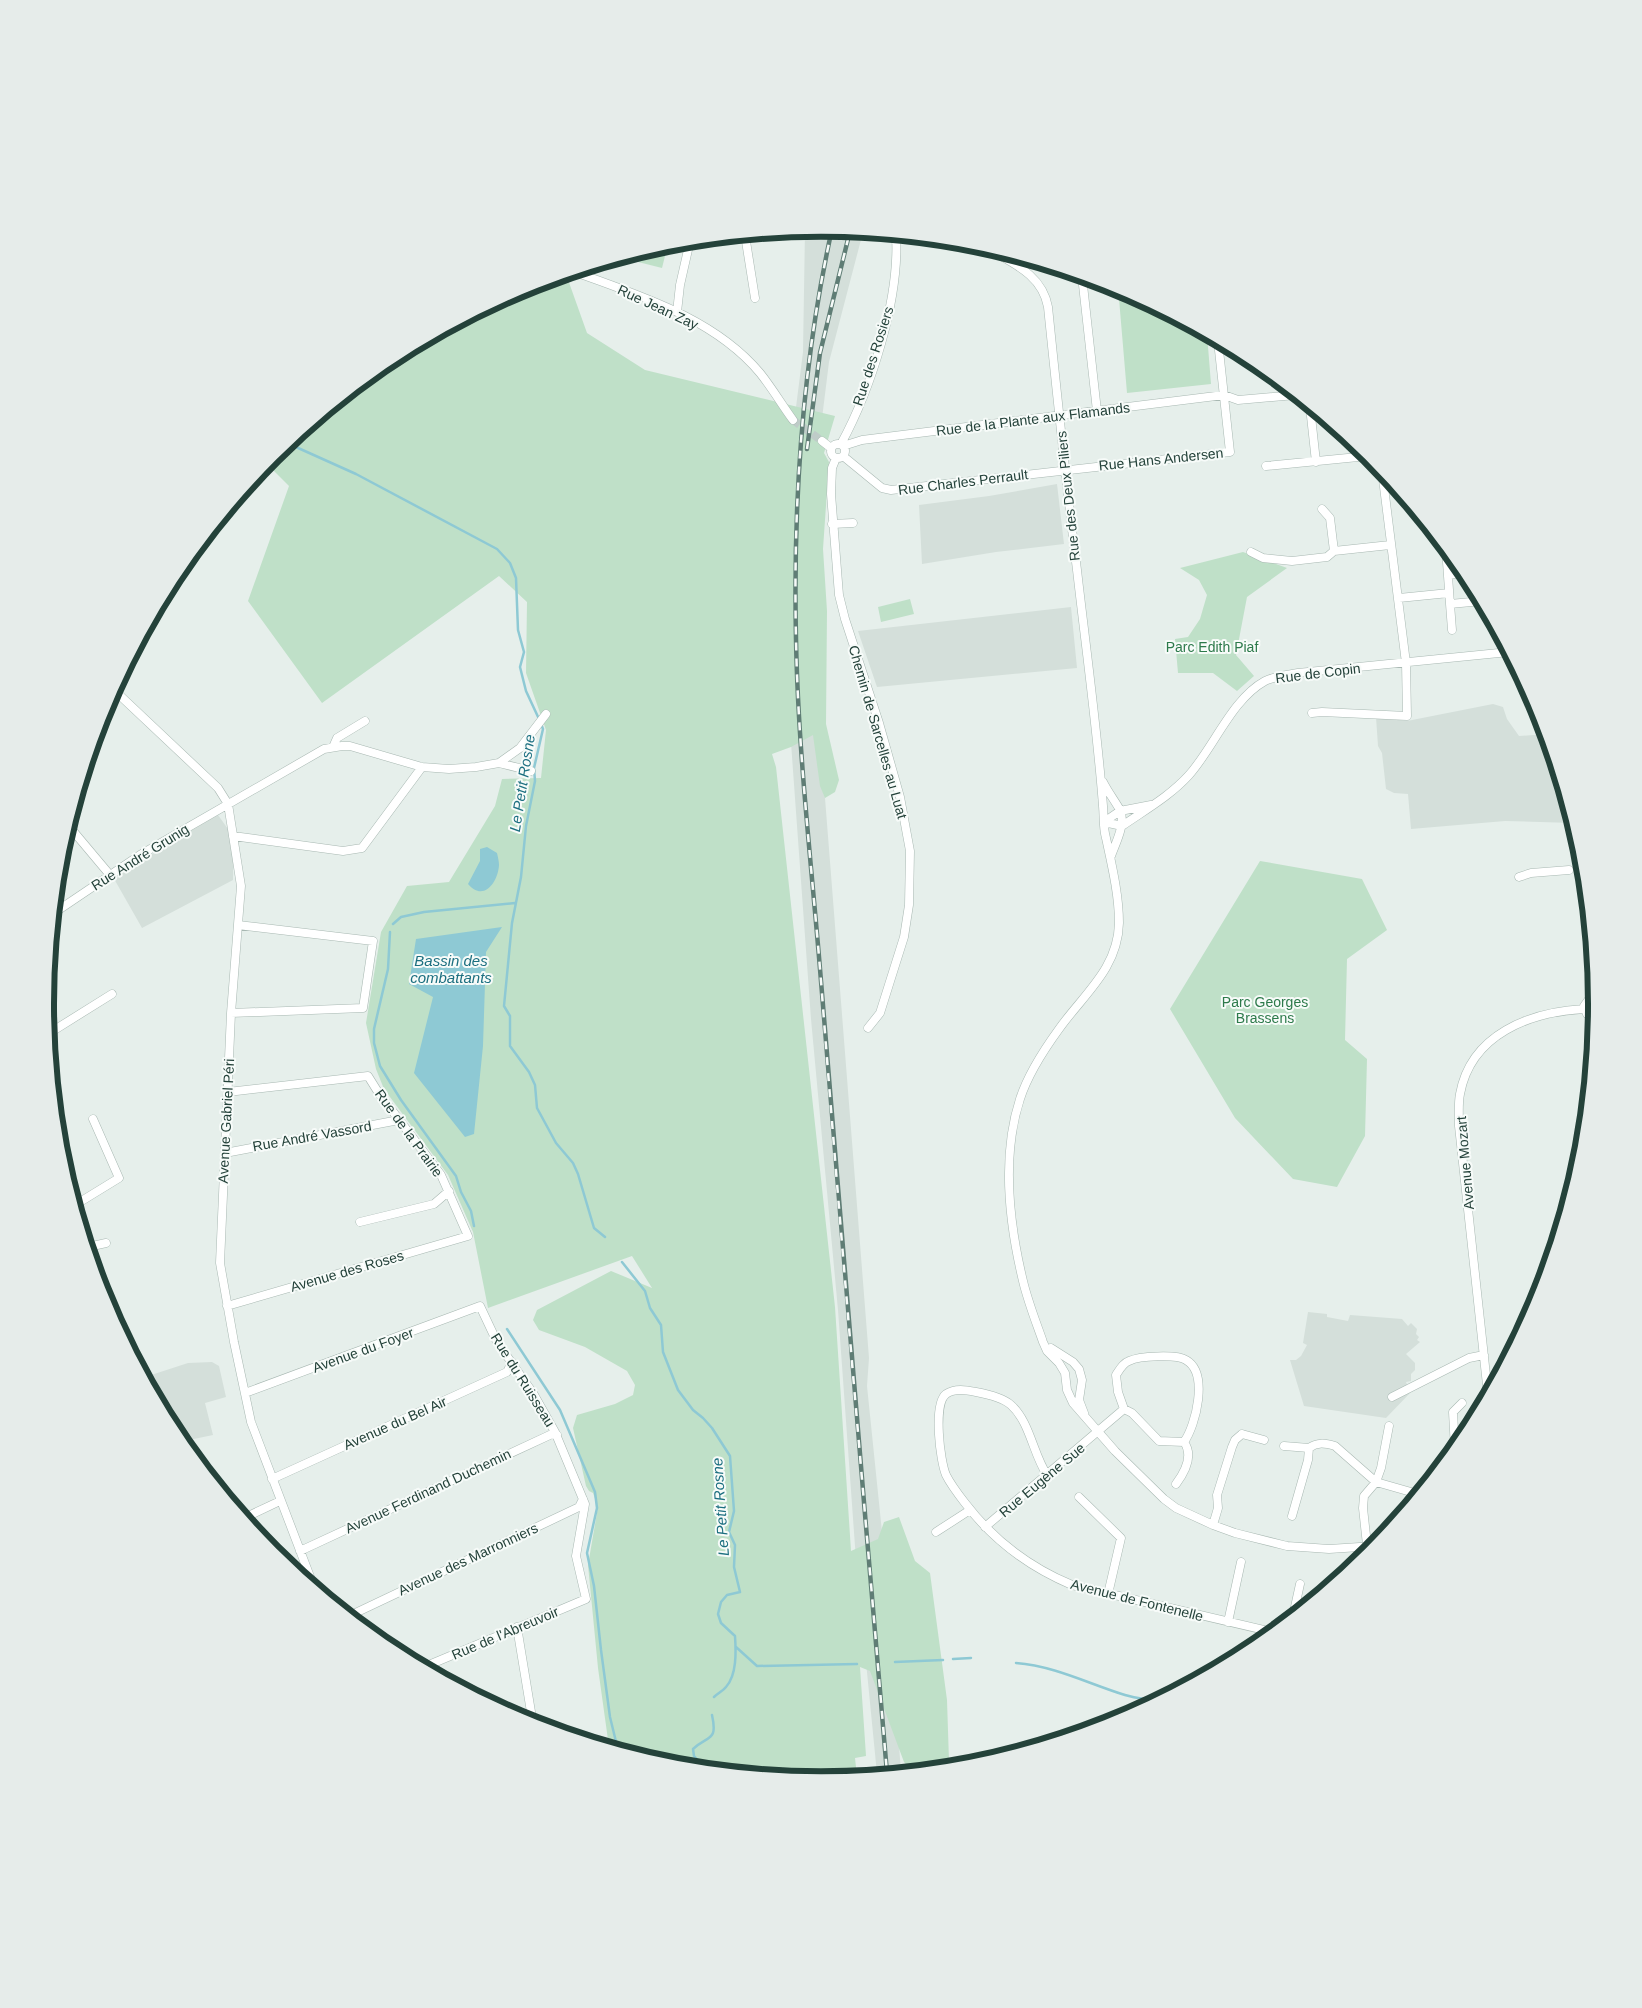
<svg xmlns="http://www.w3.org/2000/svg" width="1642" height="2008" font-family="Arial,sans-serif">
  <rect width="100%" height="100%" fill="#e6efeb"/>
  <path fill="#d4dfda" d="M821,228L863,232L829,362L812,499L818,709L869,1358L867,1386L885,1561L901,1772L877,1774L856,1560L838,1310L811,1019L790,729L786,486L803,352L805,230Z
    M1057,484L1064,544L996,552L922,564L919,505L989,496Z
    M1071,607L1077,668L877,687L858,631Z
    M1493,704L1503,707L1507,719L1519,736L1546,734L1573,823L1505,821L1411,829L1408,794L1394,793L1386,789L1382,753L1378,746L1376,717L1407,721Z
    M218,815L233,836V880L142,928L113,877Z
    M1308,1312L1327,1314V1317L1348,1321L1350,1315L1402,1319L1408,1326L1411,1323L1417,1329L1416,1334L1419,1337L1417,1340L1420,1342L1406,1354L1415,1363V1370L1411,1374V1381L1406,1382L1410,1393L1386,1418L1304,1406L1290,1360H1296L1301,1356L1307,1345L1303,1343Z
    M212,1362L219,1366L226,1397L205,1403L213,1435L189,1440L190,1445L185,1447L176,1435L145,1377L188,1363Z"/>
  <path fill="#bfe0c8" d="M668,244L662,268L630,260L631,255Z
    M566,274L587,333L645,370L835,416L824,453L829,462L823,549L827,611L826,724L839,780L835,792L825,798L820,786L813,735L791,747L772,754L776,767L835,1307L851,1551L878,1539L884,1522L899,1517L915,1561L930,1573L947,1700L949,1761C937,1767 925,1770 911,1770L904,1762L870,1671L860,1667L866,1756L855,1758L857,1776L821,1780L669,1765L609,1747L598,1668L588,1565L598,1507L593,1493L589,1491L586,1486L573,1428L577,1415L615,1404L633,1395L635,1385L627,1371L585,1347L539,1330L533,1320L537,1310L611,1271L652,1288L632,1256L488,1308L473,1232L448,1175L384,1089L376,1069L366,1023L381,932L407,886L449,882L495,806L502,779L541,778L546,730L526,673L527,602L499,576L322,703L248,601L289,486L266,463L272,455L390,359L524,287Z
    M1118,287L1207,334L1211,384L1127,393Z
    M1243,552L1287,568L1247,597L1236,655L1254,676L1237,691L1213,673H1178L1175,639L1188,637L1200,619L1207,595L1199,580L1180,568Z
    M910,599L914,614L881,622L878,607Z
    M1260,861L1362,879L1387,930L1347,959L1345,1040L1367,1059L1365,1136L1337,1187L1293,1179L1235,1118L1170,1009Z"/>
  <path fill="#8ec9d4" d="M487,847L497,853C498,857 499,862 499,865C498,883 483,902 468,884L480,861V849Z
    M502,927L486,952L483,1046L474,1134L465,1137L414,1073L433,997L409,984L416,939Z"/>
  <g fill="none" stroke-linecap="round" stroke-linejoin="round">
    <path stroke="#8ec9d4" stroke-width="2.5" d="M287,443L356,474L497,549L510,563L516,578L518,630L524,652L520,667L526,691L539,719
      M541,724L543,729L534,768L535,781L526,826L521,877L512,923L504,1006L510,1016V1046L529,1072L535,1085L537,1108L556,1143L573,1163L578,1174L594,1228L605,1237
      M393,924L401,917L424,912L515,903
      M390,932L388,969L374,1029V1043L380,1066L401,1100L456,1176L461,1192L471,1211L474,1226
      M622,1262L645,1291L650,1308L661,1325L663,1352L678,1390L693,1410L703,1418L712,1428L730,1456L734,1511L729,1532L735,1545L734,1567L740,1592L727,1595L721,1602L718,1614L721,1623L735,1636C736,1651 737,1675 726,1687C723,1691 718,1693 714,1697
      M507,1329L560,1410L595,1492L597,1508L587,1553L594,1586L601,1650L610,1717L618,1750
      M736,1647L757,1666L857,1664
      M953,1659L971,1658
      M895,1662L943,1660
      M1016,1663C1055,1666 1089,1684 1125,1695C1135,1698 1145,1699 1156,1701
      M706,1769L694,1756L693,1749C708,1735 718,1742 712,1715"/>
    <path stroke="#bfccc8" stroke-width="8" stroke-dasharray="8 4" stroke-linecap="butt" d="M793,420L822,441"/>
    <defs>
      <path id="street" d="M745,235L755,298
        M985,247C1012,263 1042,274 1048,307C1057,395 1066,482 1077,570C1086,649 1097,727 1103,806C1104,817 1103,828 1106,838C1112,866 1119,895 1119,923C1118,969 1083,995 1059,1029C1043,1051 1028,1074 1020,1099C1001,1157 1009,1223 1023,1281C1028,1302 1036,1322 1043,1342L1047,1351L1059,1363L1065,1373L1067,1390L1073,1403L1115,1451L1164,1499L1176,1508L1213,1525L1235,1533L1287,1546L1329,1549L1375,1546
        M575,272C640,296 714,318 760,373C772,388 782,405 793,420
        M1082,276L1097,411
        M677,312L680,285L690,241
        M1310,407L1316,462
        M822,441L831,448
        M831 451a7 7 0 1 1 14 0a7 7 0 1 1-14 0Z
        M841,444C871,389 900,299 896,235
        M843,446L862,440L1224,395L1238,400L1296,395
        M843,456L882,488L891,490C1004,478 1117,464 1230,452L1218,341
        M836,458L832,468L831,494L839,595L845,619L879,723L900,797L910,851L909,905L904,937L880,1013L868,1028
        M1266,466L1358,457
        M1322,509L1330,518L1334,551
        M832,524L853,523
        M1446,548L1450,604
        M1251,552L1263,558L1292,561L1327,557L1334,551L1390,545
        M1448,575L1466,573
        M1399,598L1449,593
        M1452,630L1450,604L1482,601
        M113,689L218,788L228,804L241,886L231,1013L220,1263L234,1342L251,1422L314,1587
        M1312,713L1322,712L1407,716L1406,663L1382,471
        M333,747L337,738L365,721
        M499,763L520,748L546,714
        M1103,782C1108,792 1115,801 1120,810C1126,824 1116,842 1111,856
        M1104,822L1122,826C1145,810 1170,796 1189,775C1214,747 1232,699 1265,681C1275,676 1287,675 1298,673L1509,652
        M1104,822L1120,811L1151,805
        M68,825L110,875
        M233,836L343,851L362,848L422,767
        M1519,877L1531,873L1569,870
        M54,913L140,855L324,749L342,746H350L422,767L449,769L476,767L499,763L531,771
        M1595,997V986
        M231,1013L363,1008L373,941L238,925
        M1596,1017L1587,1014L1584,1006L1589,999L1596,998
        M48,1034L112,994
        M225,1153L399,1120
        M75,1205L119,1178L93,1119
        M360,1222L434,1204L449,1191
        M88,1247L106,1243
        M227,1306L468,1236L441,1175L378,1092L368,1076L228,1092
        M1051,1348L1073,1362L1079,1369L1082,1380L1079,1400L1084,1413
        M245,1393L480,1306L497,1342L533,1393L555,1432L585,1504L576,1556L586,1599L424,1667
        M1488,1394L1459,1126C1459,1116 1458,1104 1460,1094C1471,1034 1530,1012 1584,1009
        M1392,1397L1469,1358L1484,1355
        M1242,1434L1264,1440
        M1284,1446L1309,1448
        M1455,1449L1453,1412L1462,1403
        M1047,1475C1033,1454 1030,1422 1011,1405C1002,1397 987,1394 976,1392C966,1390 955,1388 946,1394C933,1404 940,1461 946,1475C951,1485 958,1494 965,1503C994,1541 1029,1567 1072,1585L1273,1632
        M272,1479L507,1372L512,1362
        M1176,1484C1185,1472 1194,1456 1184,1442
        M1079,1497L1121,1538L1108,1594
        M1292,1516L1308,1460L1309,1448C1317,1442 1325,1443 1335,1446L1376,1482L1418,1494
        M244,1518L280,1501
        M1213,1525L1218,1508L1217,1495L1232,1447L1235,1440L1242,1434
        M985,1527L1124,1409L1132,1413L1159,1441L1184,1442C1196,1425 1209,1373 1186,1360C1177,1354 1139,1356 1129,1361C1123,1363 1120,1369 1116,1375L1118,1392L1124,1409
        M936,1532L970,1510
        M300,1551L552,1434L557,1435
        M1368,1554L1363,1508L1364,1496L1376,1482L1381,1468L1389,1426
        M349,1616L579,1507L583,1499
        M1293,1616L1300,1584
        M1228,1622L1241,1562
        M517,1627L533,1724"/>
    </defs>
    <use href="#street" stroke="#a8b8b2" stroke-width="9"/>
    <use href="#street" stroke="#fff" stroke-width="8"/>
    <defs>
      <path id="rail" d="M832,229C802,364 793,501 796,639C798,753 812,868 821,981C841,1245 865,1509 887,1773
        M807,449L820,353L850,231"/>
    </defs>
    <use href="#rail" stroke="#5f7d75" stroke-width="4.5"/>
    <use href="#rail" stroke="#f7fbf9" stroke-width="2.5" stroke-dasharray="8" stroke-linecap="butt"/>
  </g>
  <g text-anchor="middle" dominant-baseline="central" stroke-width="4" stroke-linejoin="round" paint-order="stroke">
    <g font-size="14" fill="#24423a" stroke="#f7fbf9">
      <text transform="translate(658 307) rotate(25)">Rue Jean Zay</text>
      <text transform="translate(873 356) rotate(-72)">Rue des Rosiers</text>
      <text transform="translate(1033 419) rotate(-7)">Rue de la Plante aux Flamands</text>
      <text transform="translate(1161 459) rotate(-6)">Rue Hans Andersen</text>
      <text transform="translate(963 482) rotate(-7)">Rue Charles Perrault</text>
      <text transform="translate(1068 496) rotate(-96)">Rue des Deux Piliers</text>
      <text transform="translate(1318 673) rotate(-7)">Rue de Copin</text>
      <text transform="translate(878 732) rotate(74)">Chemin de Sarcelles au Luat</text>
      <text transform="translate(140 857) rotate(-32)">Rue André Grunig</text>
      <text transform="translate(226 1121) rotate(-87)">Avenue Gabriel Péri</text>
      <text transform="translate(409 1133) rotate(54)">Rue de la Prairie</text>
      <text transform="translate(312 1136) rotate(-10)">Rue André Vassord</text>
      <text transform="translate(1465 1163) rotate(-95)">Avenue Mozart</text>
      <text transform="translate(347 1271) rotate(-16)">Avenue des Roses</text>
      <text transform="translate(363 1350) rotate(-20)">Avenue du Foyer</text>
      <text transform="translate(523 1380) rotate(58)">Rue du Ruisseau</text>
      <text transform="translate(395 1423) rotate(-24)">Avenue du Bel Air</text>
      <text transform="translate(1042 1480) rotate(-40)">Rue Eugène Sue</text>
      <text transform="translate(428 1491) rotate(-25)">Avenue Ferdinand Duchemin</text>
      <text transform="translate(468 1559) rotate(-25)">Avenue des Marronniers</text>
      <text transform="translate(1137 1600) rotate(14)">Avenue de Fontenelle</text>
      <text transform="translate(505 1633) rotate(-23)">Rue de l'Abreuvoir</text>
    </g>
    <g font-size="14" fill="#2d7a4b" stroke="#f7fbf9">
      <text x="1212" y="647">Parc Edith Piaf</text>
      <text x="1265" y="1002">Parc Georges<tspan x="1265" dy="16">Brassens</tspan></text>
    </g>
    <g font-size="15" font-style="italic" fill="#1c6f80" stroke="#f7fbf9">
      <text transform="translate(522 783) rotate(-81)">Le Petit Rosne</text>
      <text x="451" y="960">Bassin des<tspan x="451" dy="17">combattants</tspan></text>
      <text transform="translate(720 1507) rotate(-94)">Le Petit Rosne</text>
    </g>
  </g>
  <path d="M0 0H1642V2008H0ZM54 1004a767 767 0 1 1 1534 0a767 767 0 1 1-1534 0Z" fill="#e6ecea" fill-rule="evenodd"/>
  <path fill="none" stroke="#24423a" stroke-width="6" d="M54 1004a767 767 0 1 1 1534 0a767 767 0 1 1-1534 0Z"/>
</svg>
